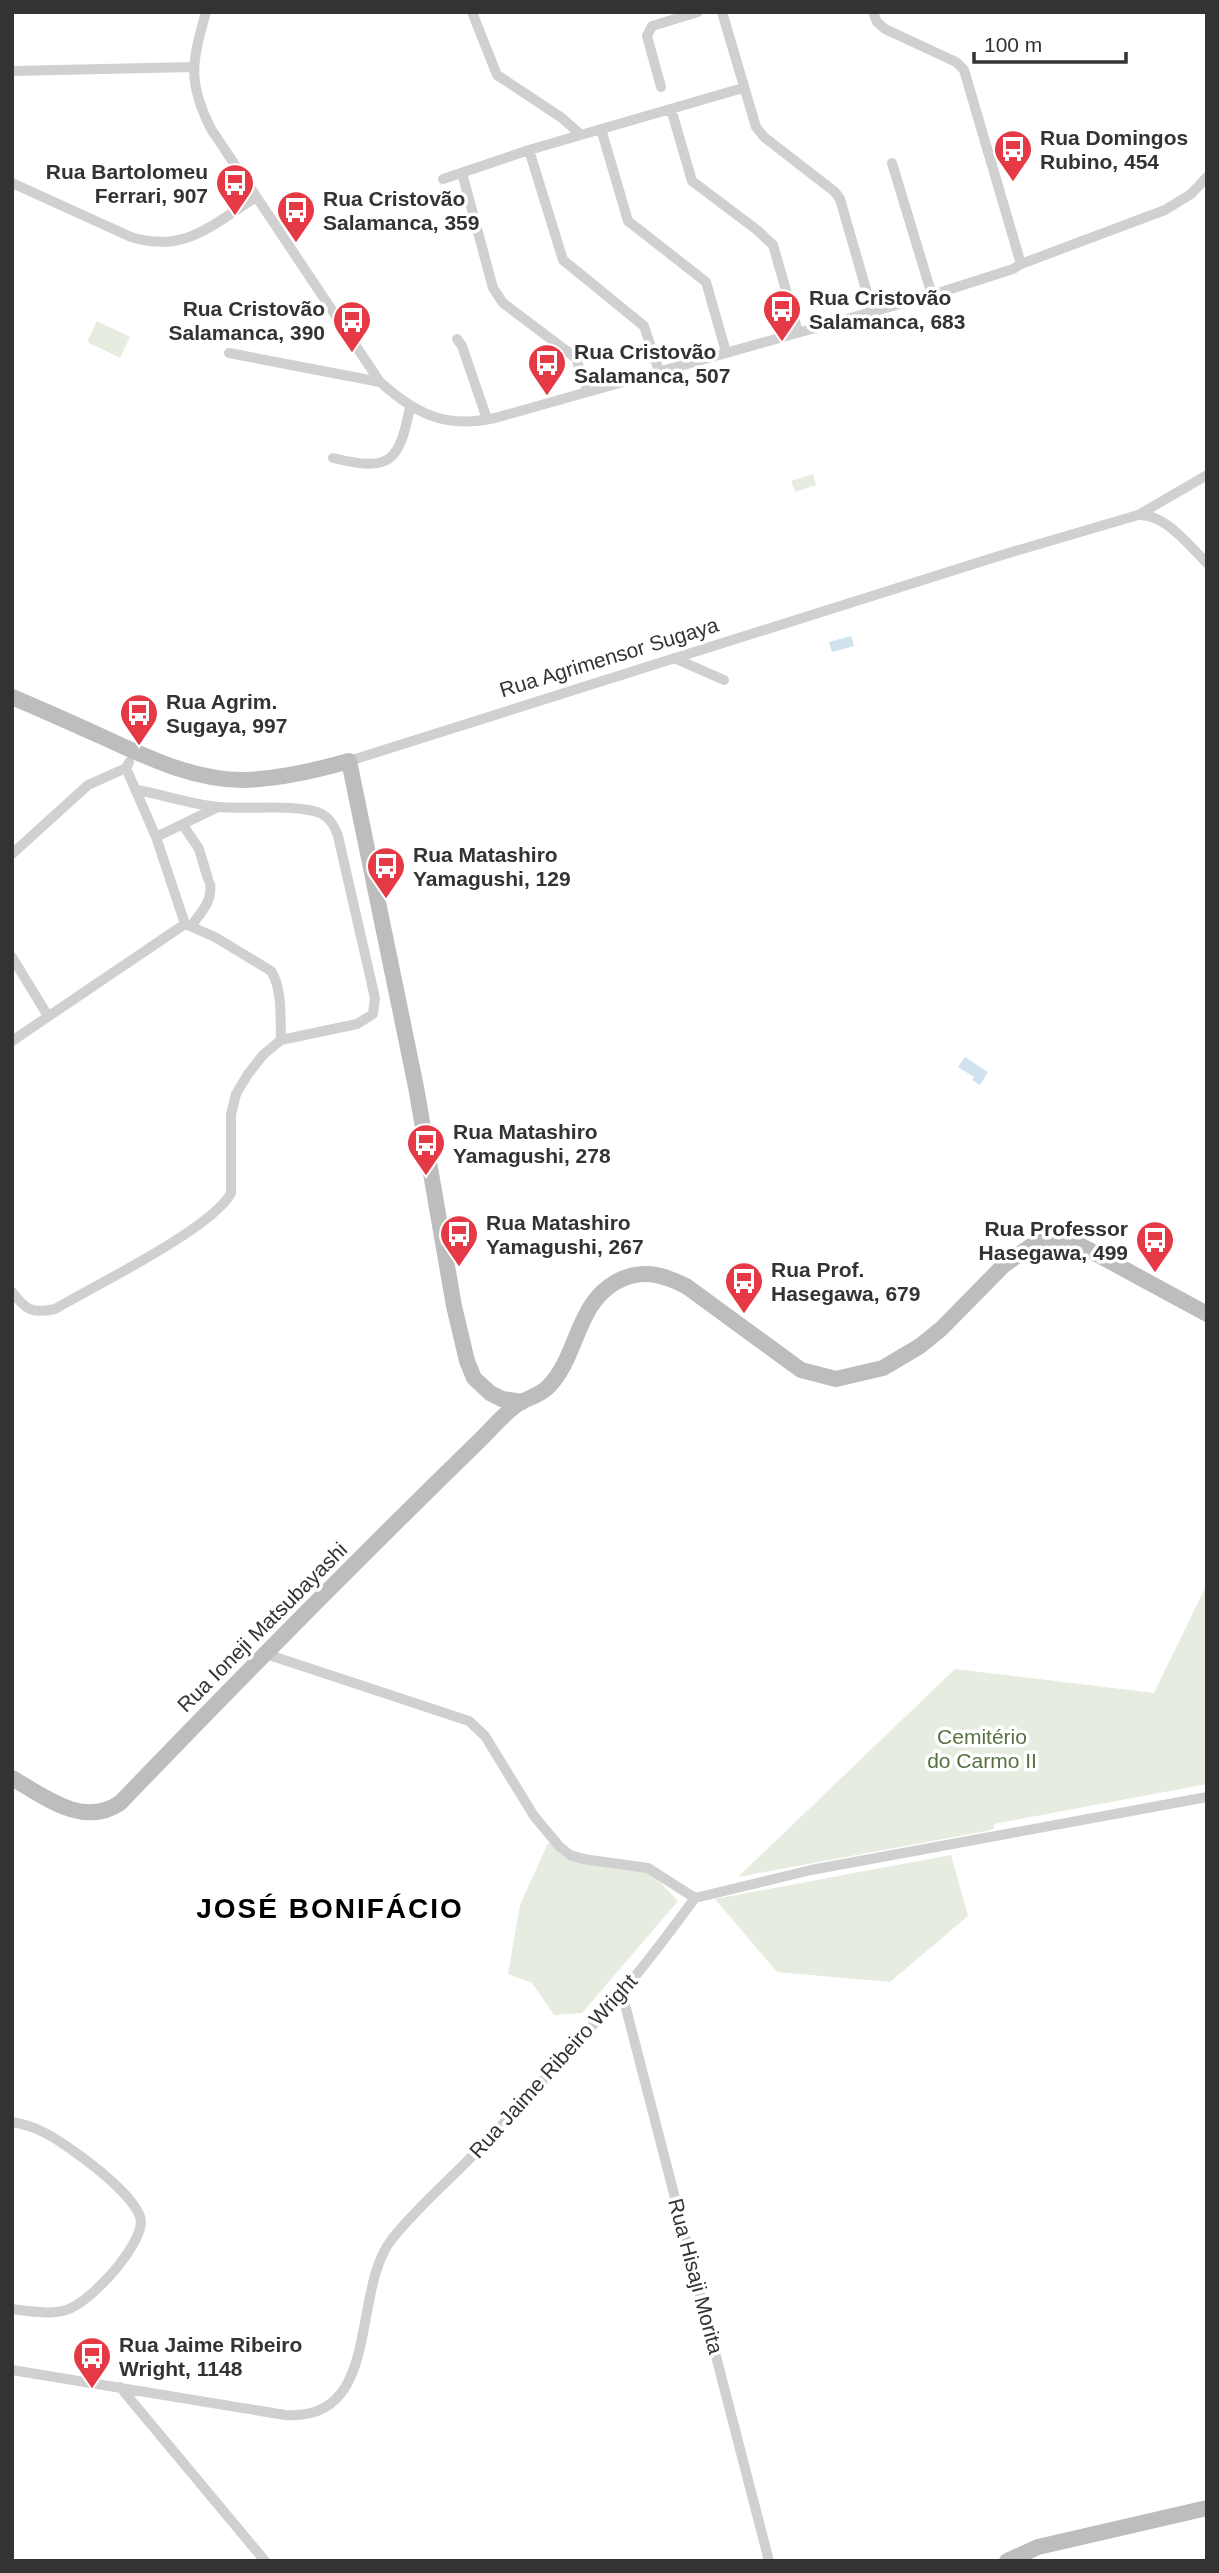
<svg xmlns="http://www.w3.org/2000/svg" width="1219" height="2573" font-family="Helvetica,sans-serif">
  <rect width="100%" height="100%" fill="#fff"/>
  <path fill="#e6ecdf" d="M97,321L130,337L120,358L87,342Z
    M813,474L816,485L795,492L791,481Z
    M1207,1584V1784L994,1824V1829L986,1831L738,1877L955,1669L1154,1693Z
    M548,1843L652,1874L678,1901L582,2013L554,2015L532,1983L508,1974L520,1905Z
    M951,1855L968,1916L890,1982L777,1972L715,1899Z"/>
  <path fill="#cfe2ee" d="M851,636L854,646L832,652L829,642Z
    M965,1057L988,1072L980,1085L972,1080L974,1077L958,1067Z"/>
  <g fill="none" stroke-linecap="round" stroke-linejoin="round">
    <path stroke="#d0d0d0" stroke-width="10" d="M206,12C192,62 187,81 211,129L380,382C416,414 445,429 495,418L932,295L1013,269L1021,264L1165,210L1191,194L1207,177
      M472,12L497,75L562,118L581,135
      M722,12L756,127L764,137L835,192L840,199L872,310
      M873,12L877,22L885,29L956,62L964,70L1021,264
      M12,71L194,67
      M661,87L647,36L652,26L698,12
      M671,109L692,181L757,230L773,245L798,332
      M601,129L628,221L706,282L726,352
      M529,150L563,260L644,326L659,371
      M892,163L932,295
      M462,173L493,288L503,303L576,358L587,391
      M443,179L529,150L743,88
      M12,183L131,237C185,254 213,224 256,197
      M457,339L462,346L487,419
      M229,353L380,382
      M333,458C390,472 399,463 410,407
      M1140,514L1207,475
      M674,658L724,680
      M349,761L1002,555L1138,515C1165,513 1189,546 1207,563
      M183,825L199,849L208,879
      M156,837L218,807
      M12,854L88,785L126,768
      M185,924L215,937L271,971C283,990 280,1018 281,1040
      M192,925C201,912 213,901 210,884
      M12,957L48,1016
      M12,1041L185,924L156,837L126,768L129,762
      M12,1292C26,1310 32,1314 55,1309C94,1286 213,1228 231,1193V1115L236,1094L248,1074L263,1055L281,1040L357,1024L373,1014L375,998L338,836C335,827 331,819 322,814C298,803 246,810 218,807C191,804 164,795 137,790
      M263,1653L469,1721L485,1736L534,1816L559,1846L570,1855L583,1859L648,1868L695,1898
      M695,1898L811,1870L1207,1797
      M622,1993L769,2561
      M12,2122C23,2124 34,2127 43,2132C65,2142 141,2197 141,2222C140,2248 91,2302 66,2310C50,2315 29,2311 12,2309
      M12,2370L285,2415C383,2422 350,2292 392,2239C418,2206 452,2178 481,2147C528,2097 575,2046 620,1994C647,1964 671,1930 695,1898
      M120,2387L265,2561"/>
    <path stroke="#bdbdbd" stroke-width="16" d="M12,697C43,710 74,724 105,738C149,758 194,780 243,780C280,779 314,771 349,761L416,1087L454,1306L467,1361L474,1378L490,1393L502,1399L522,1402
      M12,1778C45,1797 83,1828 120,1803C239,1679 359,1558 482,1438C494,1426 506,1411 521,1402C531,1397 540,1395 548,1387C578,1357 576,1304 616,1282C640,1268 662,1274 686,1286L801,1370L836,1379L883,1368L920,1346L941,1329L1004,1265L1031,1246L1051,1238H1062L1078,1244L1207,1314
      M1007,2561L1038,2547L1207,2508"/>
  </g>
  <defs>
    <symbol id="bus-pin" viewBox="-11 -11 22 30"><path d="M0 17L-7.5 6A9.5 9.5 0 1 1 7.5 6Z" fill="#e63946" stroke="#fff"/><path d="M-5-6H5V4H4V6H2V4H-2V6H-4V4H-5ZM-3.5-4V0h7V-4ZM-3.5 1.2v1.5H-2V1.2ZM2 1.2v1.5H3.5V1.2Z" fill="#fff"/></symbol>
  </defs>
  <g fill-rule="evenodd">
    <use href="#bus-pin" x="991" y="127" width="44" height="60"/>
    <use href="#bus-pin" x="213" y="161" width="44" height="60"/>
    <use href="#bus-pin" x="274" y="188" width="44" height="60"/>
    <use href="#bus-pin" x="760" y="287" width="44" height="60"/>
    <use href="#bus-pin" x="330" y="298" width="44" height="60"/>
    <use href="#bus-pin" x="525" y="341" width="44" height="60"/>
    <use href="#bus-pin" x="117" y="691" width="44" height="60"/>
    <use href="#bus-pin" x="364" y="844" width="44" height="60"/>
    <use href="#bus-pin" x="404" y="1121" width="44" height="60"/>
    <use href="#bus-pin" x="437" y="1212" width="44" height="60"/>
    <use href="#bus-pin" x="1133" y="1218" width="44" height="60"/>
    <use href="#bus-pin" x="722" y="1259" width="44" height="60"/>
    <use href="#bus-pin" x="70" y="2334" width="44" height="60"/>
  </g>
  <g text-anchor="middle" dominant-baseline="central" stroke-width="7" stroke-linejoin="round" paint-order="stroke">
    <g font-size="21" font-weight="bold" fill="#333" stroke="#fff" text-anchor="start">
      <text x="1040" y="137">Rua Domingos<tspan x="1040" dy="24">Rubino, 454</tspan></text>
      <text x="208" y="171" text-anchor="end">Rua Bartolomeu<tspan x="208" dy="24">Ferrari, 907</tspan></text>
      <text x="323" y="198">Rua Cristovão<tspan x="323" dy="24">Salamanca, 359</tspan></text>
      <text x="809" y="297">Rua Cristovão<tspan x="809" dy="24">Salamanca, 683</tspan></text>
      <text x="325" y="308" text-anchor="end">Rua Cristovão<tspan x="325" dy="24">Salamanca, 390</tspan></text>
      <text x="574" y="351">Rua Cristovão<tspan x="574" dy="24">Salamanca, 507</tspan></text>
      <text x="166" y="701">Rua Agrim.<tspan x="166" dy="24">Sugaya, 997</tspan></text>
      <text x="413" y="854">Rua Matashiro<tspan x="413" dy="24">Yamagushi, 129</tspan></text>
      <text x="453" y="1131">Rua Matashiro<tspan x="453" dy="24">Yamagushi, 278</tspan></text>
      <text x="486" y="1222">Rua Matashiro<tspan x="486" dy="24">Yamagushi, 267</tspan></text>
      <text x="1128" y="1228" text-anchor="end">Rua Professor<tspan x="1128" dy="24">Hasegawa, 499</tspan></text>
      <text x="771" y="1269">Rua Prof.<tspan x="771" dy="24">Hasegawa, 679</tspan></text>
      <text x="119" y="2344">Rua Jaime Ribeiro<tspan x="119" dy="24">Wright, 1148</tspan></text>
    </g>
    <g font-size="21" fill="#333" stroke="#fff">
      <text transform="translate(609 657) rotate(-17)">Rua Agrimensor Sugaya</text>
      <text transform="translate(262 1627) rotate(-45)">Rua Ioneji Matsubayashi</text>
      <text transform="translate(553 2066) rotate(-48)">Rua Jaime Ribeiro Wright</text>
      <text transform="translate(696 2276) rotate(75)">Rua Hisaji Morita</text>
    </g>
    <g font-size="21" fill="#56703f" stroke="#fff">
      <text x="982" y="1736">Cemitério<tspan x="982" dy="24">do Carmo II</tspan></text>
    </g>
    <g font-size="28" font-weight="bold" letter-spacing="2" fill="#000" stroke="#fff">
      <text x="330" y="1908">JOSÉ BONIFÁCIO</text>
    </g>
  </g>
  <rect width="1219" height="2573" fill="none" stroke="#333333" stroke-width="28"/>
  <path d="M974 52v10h152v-10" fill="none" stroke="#333333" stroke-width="3.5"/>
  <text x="984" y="52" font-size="21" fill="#333333" stroke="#ffffff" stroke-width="5" paint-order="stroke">100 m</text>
</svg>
